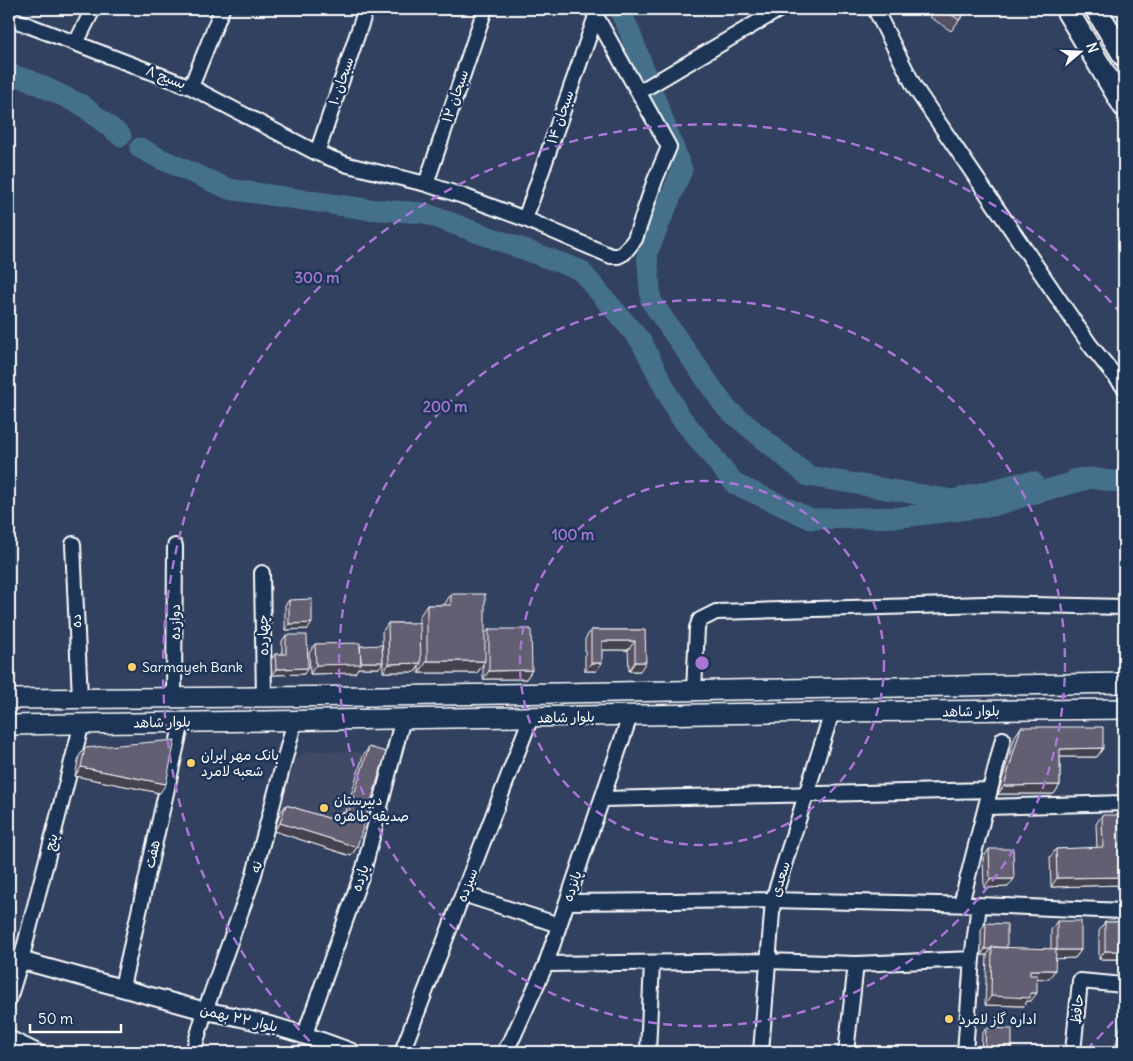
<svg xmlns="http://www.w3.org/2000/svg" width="1133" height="1061" font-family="Delius,'Playpen Sans Arabic',sans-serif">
  <rect width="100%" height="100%" fill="#32415f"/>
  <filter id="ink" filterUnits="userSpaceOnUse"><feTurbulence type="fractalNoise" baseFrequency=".02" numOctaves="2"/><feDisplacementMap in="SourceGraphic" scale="10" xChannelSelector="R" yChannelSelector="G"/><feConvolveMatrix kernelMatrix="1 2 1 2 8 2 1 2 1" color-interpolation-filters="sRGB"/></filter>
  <g filter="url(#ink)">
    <path fill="#414a65" d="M310,751L384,752L351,856L274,831L296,758L302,754Z"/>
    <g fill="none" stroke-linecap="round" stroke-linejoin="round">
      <path stroke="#45708b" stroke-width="21" d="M619,9L629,30L682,170L647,253L651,301L726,408L808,476L953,500L1020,483L1033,482
        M9,74L29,80L82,105L121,136
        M140,148L161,159L229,189L366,209L424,213L580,270L641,341L678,414L735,484L811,519L901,517L993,506L1035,493L1091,478
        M1076,479L1091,478L1124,483"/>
      <defs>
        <path id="minor" d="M875,9L915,88L1090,345L1124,387
          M9,18L191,87L317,153L348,165L426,184L463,196L525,219L611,256H618L624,253L635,239L655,180L669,147L592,9
          M76,43L93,9
          M191,87L222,9
          M639,92L780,9
          M317,153L366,9
          M426,184L485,9
          M525,219L596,16
          M73,544L80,698
          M262,573L264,697
          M694,690L697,628L700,620L716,612L985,604L1124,607
          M174,697L175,546
          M602,799L990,790
          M986,807L1124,803
          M463,894L559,925
          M567,902L773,900L979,905L1124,911
          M961,904L1003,739
          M546,964L768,961L856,964L972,959
          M122,987L182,722
          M9,999L21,960L82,723
          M305,1034L364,868L403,718
          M9,1038L38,1052
          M193,1052L205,1011L253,878L295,720
          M402,1052L531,717
          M504,1052L513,1037L546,964L630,716
          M648,1052L652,963
          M761,1052L773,900L832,712
          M846,1052L856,964
          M965,1052L972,959L979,905
          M1073,1052L1080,981L1124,985"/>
        <path id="tertiary" d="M9,957L205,1011C257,1019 302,1033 352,1052"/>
        <path id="secondary" d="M9,699L381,696L1124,683
          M9,725L832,712L1124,709"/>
        <path id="primary" d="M1066,9L1124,106
          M1096,9L1124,56"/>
      </defs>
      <use href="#minor" stroke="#fff" stroke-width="18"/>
      <use href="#tertiary" stroke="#fff" stroke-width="20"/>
      <use href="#secondary" stroke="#fff" stroke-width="22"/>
      <use href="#primary" stroke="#fff" stroke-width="25"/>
      <use href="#minor" stroke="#1d3557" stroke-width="14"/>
      <use href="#tertiary" stroke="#1d3557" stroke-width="16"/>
      <use href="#secondary" stroke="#1d3557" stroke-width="19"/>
      <use href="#primary" stroke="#1d3557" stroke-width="21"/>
    </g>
    <path fill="#555163" stroke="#fff" d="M935,9H968L951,31L930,17Z
      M991,9H1002L993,13Z
      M451,594L485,634L489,629L532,670L526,679H483V665L477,673H419V666L415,672H383L382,632L388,623H419V617L427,605H444Z
      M289,600L308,629L285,630V605Z
      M591,630H645L640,671H629L628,650H602L596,671H585V639Z
      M286,635L304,674L272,675L271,660L275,654H282V641Z
      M315,644L360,646L379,668H358L355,673L310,674L309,653Z
      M1021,727L1103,748L1097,757H1060V785L1054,794H998L1015,736Z
      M369,747L357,847L351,856L274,831L280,813L286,805L331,819L346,811L363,756Z
      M85,748L160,793L75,776L79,756Z
      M1102,815L1121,885L1051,887L1050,857L1056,849L1097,848L1096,824Z
      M989,849L1008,887L984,888L983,858Z
      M1057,921L1081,950L1075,958H1056L1049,979L1037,978L1031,1001H1027L1024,1006L985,1005L987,955H981V929L986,923L1007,948L1051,949V930Z
      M1105,922H1124V959H1099V931Z
      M1124,1012V1051L1115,1049L1123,1014Z
      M986,1028L1012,1048L1010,1050L1038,1052H981L982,1034Z"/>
    <path fill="#454250" stroke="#fff" d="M996,9H1002L993,13Z
      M312,623L308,629L285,630L289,624Z
      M602,641H635L628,650H596Z
      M427,661H485L477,673H419Z
      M361,662H383L379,668H358L355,673L310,674L316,665Z
      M635,662H646L640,671H629Z
      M421,663L415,672H383L389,664Z
      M591,663H602L596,671H585Z
      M308,668L304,674L272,675L276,669Z
      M532,670L526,679H483L489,671Z
      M1103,748L1097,757H1054L1060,749Z
      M81,767L166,784L160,793L75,776Z
      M1060,785L1054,794H998L1004,786Z
      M280,823L357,847L351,856L274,831Z
      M1124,877V881L1121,885L1051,887L1057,878Z
      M990,879H1014L1008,887L984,888Z
      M985,949H991L987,955H981Z
      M1057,950H1081L1075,958L1051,959Z
      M1105,951H1124V959H1099Z
      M1030,970H1055L1049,979L1024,978Z
      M1030,993H1037L1031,1001H1027L1024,1006L985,1005L991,996Z
      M1121,1041H1124V1051L1115,1049Z
      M985,1048H1012L1009,1052H982Z"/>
    <path fill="#635e73" stroke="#fff" d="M943,9H968L959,20Z
      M451,594H485V661H427V605H451Z
      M312,599V623L289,624V600Z
      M388,623H420L421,663L389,664Z
      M489,629H531L532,670L489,671Z
      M591,630H645L646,662H635V641H602V663H591Z
      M286,635H307L308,668L276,669L275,654H286Z
      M360,643L361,664L316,665L315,644Z
      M382,645L383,662H361L360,646Z
      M1021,727H1103V748L1060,749V785L1004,786Z
      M175,740L166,784L81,767L85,748Z
      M369,747L386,752L357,847L280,823L286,805L331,819L347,811H349Z
      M1102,815H1124V877L1057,878L1056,849L1103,847Z
      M989,849H1013L1014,879H990Z
      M1057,921H1081V950H1057Z
      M1105,922H1124V951H1105Z
      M986,923L1007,924V948L992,947L991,949H985Z
      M992,947L1056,949L1055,970H1030V975H1037V993H1030V998L991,996Z
      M1124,1027V1041H1121Z
      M986,1028L1012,1029V1048H985Z
      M1010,1050L1038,1051V1052H1010Z"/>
  </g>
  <g fill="none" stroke="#a976d5" stroke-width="2.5" stroke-dasharray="9 6">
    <circle cx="702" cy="663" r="182"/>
    <circle cx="702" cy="663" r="363"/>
    <path d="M1123 1010A545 545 0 0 1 1084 1052M320 1052A545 545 0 1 1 1123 316"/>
  </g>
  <g fill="#ffd166" stroke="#1d3557" stroke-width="2">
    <circle cx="132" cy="667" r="5"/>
    <circle cx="191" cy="763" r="5"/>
    <circle cx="324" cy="808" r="5"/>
    <circle cx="949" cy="1019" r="5"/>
  </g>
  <g text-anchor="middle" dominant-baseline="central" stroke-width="5" stroke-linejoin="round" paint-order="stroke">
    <g font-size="14" fill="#fff" stroke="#1d3557">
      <text transform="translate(166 77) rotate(21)">بسیج ۸</text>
      <text transform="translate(341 81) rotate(-71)">سبحان ۱۰</text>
      <text transform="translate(455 96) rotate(-71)">سبحان ۱۲</text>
      <text transform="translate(560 117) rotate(-71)">سبحان ۱۴</text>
      <text transform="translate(76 621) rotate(-93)">ده</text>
      <text transform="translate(175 622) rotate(-90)">دوازده</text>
      <text transform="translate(263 635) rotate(-91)">چهارده</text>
      <text transform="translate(971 711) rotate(-1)">بلوار شاهد</text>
      <text transform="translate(566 717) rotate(-1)">بلوار شاهد</text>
      <text transform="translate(162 722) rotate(-1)">بلوار شاهد</text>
      <text transform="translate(51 842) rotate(-76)">پنج</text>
      <text transform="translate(152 854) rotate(-77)">هفت</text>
      <text transform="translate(256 867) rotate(-75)">نه</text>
      <text transform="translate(360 878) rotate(-72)">یازده</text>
      <text transform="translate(780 879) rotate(-73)">سعدی</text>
      <text transform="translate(467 885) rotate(-69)">سیزده</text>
      <text transform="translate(572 886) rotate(-71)">پانزده</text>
      <text transform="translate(1077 1009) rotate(-84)">حافظ</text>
      <text transform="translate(239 1018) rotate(13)">بلوار ۲۲ بهمن</text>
    </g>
    <g font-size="14" fill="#fff" stroke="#1d3557" text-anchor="start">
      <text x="142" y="667">Sarmayeh Bank</text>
      <text x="201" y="755">بانک مهر ایران<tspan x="201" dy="16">شعبه لامرد</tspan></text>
      <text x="334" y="800">دبیرستان<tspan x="334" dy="16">صدیقه طاهره</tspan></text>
      <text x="959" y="1019">اداره گاز لامرد</text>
    </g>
  </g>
  <circle cx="702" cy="663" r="8" fill="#a976d5" stroke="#1d3557" stroke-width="2.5"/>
  <g font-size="15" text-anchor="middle" font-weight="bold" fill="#a976d5" stroke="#1d3557" stroke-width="5" stroke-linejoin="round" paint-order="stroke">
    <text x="317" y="283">300 m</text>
    <text x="445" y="412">200 m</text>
    <text x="573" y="540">100 m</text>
  </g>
  <rect width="1133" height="1061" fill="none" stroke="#1d3557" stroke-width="30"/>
  <rect x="15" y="15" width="1103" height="1031" fill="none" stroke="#fff" stroke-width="2" filter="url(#ink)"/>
  <g transform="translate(1080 52) rotate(71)" stroke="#1d3557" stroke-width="4" paint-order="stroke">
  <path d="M0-4L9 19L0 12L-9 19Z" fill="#ffffff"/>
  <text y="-8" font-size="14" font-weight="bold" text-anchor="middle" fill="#ffffff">N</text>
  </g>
  <path d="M30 1024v8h91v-8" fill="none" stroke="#ffffff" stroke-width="2.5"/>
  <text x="38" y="1024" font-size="15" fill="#ffffff" stroke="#1d3557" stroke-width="4" paint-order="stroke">50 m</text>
</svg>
